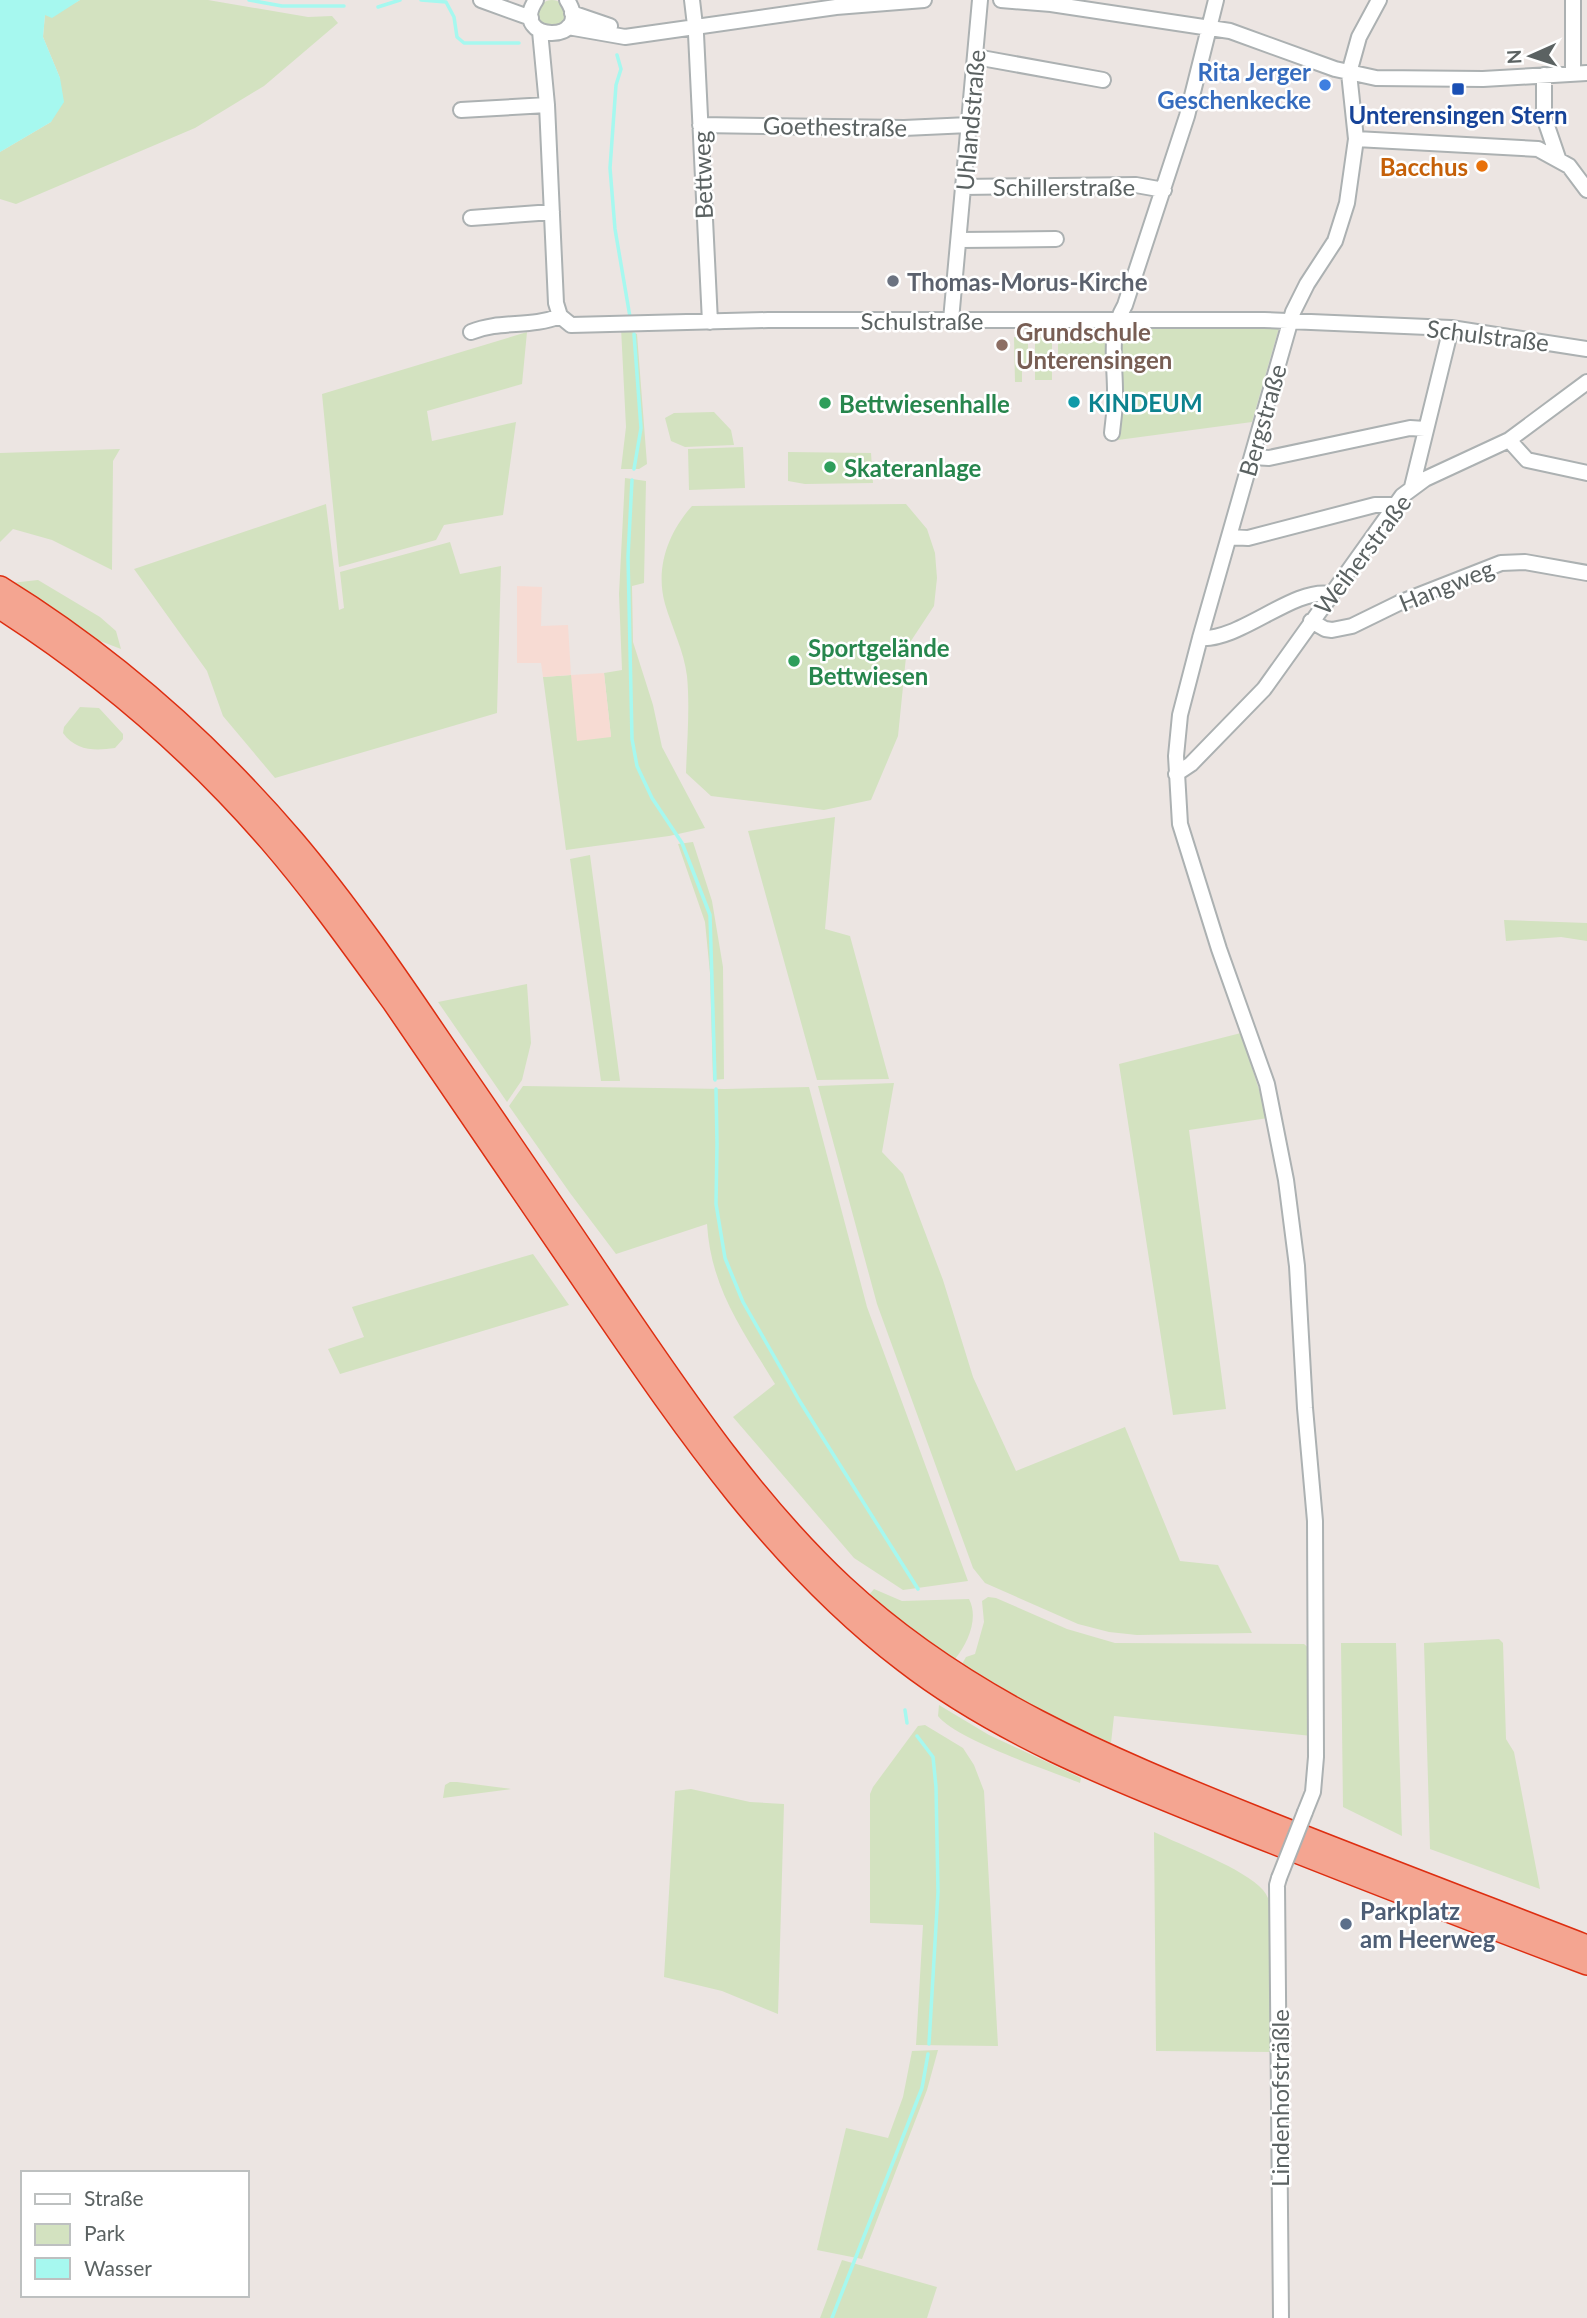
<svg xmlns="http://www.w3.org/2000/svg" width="1587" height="2318" font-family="Lato,sans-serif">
  <rect width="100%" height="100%" fill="#ece5e2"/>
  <path fill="#d3e2c0" d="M538 14a14 14 0 1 1 28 0a14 14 0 1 1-28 0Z
    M80,0H208L308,17L332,16L338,23L264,86L195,128L16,204L0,199V152L51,122L60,78L43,37L45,15L68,7Z
    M1262,325L1279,328L1252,422L1118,440L1121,335L1126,329Z
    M621,328L637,334L647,464L639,469H621L626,427Z
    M527,332L522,384L427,411L432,441L516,422L503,515L444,525L436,540L339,567L322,394Z
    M1110,336L1109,365H1058V337Z
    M1014,337H1028V366H1022V382H1015Z
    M1035,337H1052V380H1035Z
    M714,412L731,430L734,445L685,447L671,441L665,418L674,413Z
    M743,447L745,488L689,490L688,449Z
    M120,449L113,461L112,570L52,540L13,529L0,542V453Z
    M788,452L871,453L873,483L805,484L788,481Z
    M625,478L646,481L644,583L632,586L633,642L653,705L662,747L705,828L669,836L566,850L543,677L571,675L611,737L604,673L622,670L619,594Z
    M326,504L339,610L344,608L340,572L450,542L460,574L501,566L497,713L275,778L223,716L207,671L134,569Z
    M906,504L927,529L935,553L937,578L934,606L907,647L898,736L871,800L824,810L711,796L686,773C687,741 690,708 687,676C684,651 672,628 665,604C655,568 668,533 692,506Z
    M38,580L100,617L116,631L121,649L95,639L11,583Z
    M80,707L99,708L123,734V739L115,748C95,751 76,751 63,733L64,727Z
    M835,817L825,929L850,936L889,1079L817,1080L748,831Z
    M693,842L712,901L723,967L724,1079L713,1080L710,973L705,922L678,844Z
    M590,855L620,1081H601L570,859Z
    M1504,920L1587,923V941L1561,937L1506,941Z
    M527,984L531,1043L522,1080L507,1102L438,1002Z
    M1241,1033L1268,1118L1189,1130L1226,1409L1173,1415L1119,1064Z
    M894,1083L882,1152L903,1174L943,1280L973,1377L1016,1471L1125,1427L1180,1561L1218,1565L1252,1633L1137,1635L1109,1632L1078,1624L985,1583L973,1568L877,1304L818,1086Z
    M523,1086L725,1089L809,1087L867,1307L968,1581L903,1590L854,1558L733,1417L775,1384C743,1331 711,1289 707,1224L616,1254L570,1193L509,1106Z
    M533,1254L569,1305L340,1374L328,1349L364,1337L352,1307Z
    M874,1589L902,1601L969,1599C979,1618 968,1643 955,1659L945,1652L943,1655L868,1596Z
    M988,1597L996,1598L1067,1629L1115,1643L1304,1644L1310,1649L1312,1736L1114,1716L1111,1743L1036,1708L962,1664L966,1657L975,1654L984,1622L982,1601Z
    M1499,1639L1503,1643L1506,1739L1514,1752L1540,1889L1430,1849L1424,1643Z
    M1341,1643H1396L1402,1836L1343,1807Z
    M939,1705L989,1735L1081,1778L1080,1783C1048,1770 957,1740 938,1716Z
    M925,1725L963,1748L974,1765L984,1791L998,2046L916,2045L923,1925L870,1923V1794L873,1787L918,1726Z
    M450,1782H457L511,1789L443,1798L445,1785Z
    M691,1789L750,1802L784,1804L778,2014L722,1991L664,1977L675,1791Z
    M1154,1832C1181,1845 1245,1869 1263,1890C1268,1896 1270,1903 1273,1910L1275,2052L1156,2051Z
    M938,2050L927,2090L862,2259L817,2250L846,2128L888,2138L903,2097L912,2051Z
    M842,2260L937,2287L927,2318H820Z"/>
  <path fill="#f7dbd3" d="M517,586L542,587L541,626L568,625L571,675L604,673L611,737L577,741L571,675L543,677L541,663H517Z"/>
  <path fill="#a6f8ef" d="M0,0H80L52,18L45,15L43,37L60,78L64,102L51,122L0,152Z"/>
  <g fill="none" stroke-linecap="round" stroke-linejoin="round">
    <path stroke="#a6f8ef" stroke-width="3.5" d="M249,0L282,6H344
      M421,0L446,2L454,17L457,37L464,43H519
      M378,7L400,0
      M617,55L621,69L616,85L610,168L615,229L630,317
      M634,469L641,428L634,334
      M632,480L628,557L632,739L637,766L652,798L682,843L710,915L715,1080
      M716,1089L717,1144L716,1204L725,1258L743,1302L799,1400L918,1589
      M905,1710L907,1723
      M917,1736L933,1757L936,1787L938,1892L929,2044
      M832,2318L922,2088L928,2054"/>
    <defs>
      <path id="minor" d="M481,0L531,18
        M536,0C507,43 596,45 567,0
        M692,0L696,34L710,322
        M1001,0L1051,4L1230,31L1335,69L1376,78L1483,79L1587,73
        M572,13L610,26
        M568,27L625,37L836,7L924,0
        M540,31L547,105L556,303L560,316L571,325L768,320H1264L1451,328L1587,349
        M976,57L1103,80
        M1573,73V0
        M1544,75V117L1558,158
        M461,110L547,105
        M700,125L904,128L969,125
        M1356,139L1538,149L1569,166L1587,190
        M963,187L1136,185L1164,190
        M471,218L552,212
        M959,240L1056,239
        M951,320L980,0
        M471,332C500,320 531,328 560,316
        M1112,433C1113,422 1115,410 1115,399C1116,364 1107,336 1125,305L1187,116L1216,0
        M1509,440L1527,460L1587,473
        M1252,457L1269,458L1410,428L1425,429
        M1412,487L1451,328
        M1229,537L1248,538L1375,505H1393
        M1311,621L1325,629L1332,630L1352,626L1399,603L1501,563L1525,562L1587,573
        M1200,638C1238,642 1294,587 1330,594
        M1176,774L1191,764L1264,689L1402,496L1425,479L1509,440L1587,382
        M1305,1812L1313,1792L1316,1757L1315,1521L1305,1408L1297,1266L1286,1180L1267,1084L1219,949L1180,824L1176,756L1180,715L1200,638L1293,312L1307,284L1335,241L1347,203L1356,139L1349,73L1359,37L1379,0
        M1279,1878L1277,1885L1281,2318"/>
      <path id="highway" d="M0,587C110,655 209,742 293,840C349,906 398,978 446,1049C501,1129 556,1209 610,1290C681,1394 751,1500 843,1586C965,1699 1104,1756 1255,1817C1365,1861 1476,1903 1587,1946
        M0,608C100,672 192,751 270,841C314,892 353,947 393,1002C461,1100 528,1199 595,1298C686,1431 775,1562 904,1661C1002,1737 1123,1783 1238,1829C1354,1875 1470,1920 1587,1964"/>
    </defs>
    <use href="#minor" stroke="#acb1b2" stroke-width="18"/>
    <use href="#highway" stroke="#dd2e11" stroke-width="24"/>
    <use href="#minor" stroke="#fff" stroke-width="14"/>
    <use href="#highway" stroke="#f4a591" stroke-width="21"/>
    <defs>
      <path id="minor-bridge" d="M1279,1878L1305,1812"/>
    </defs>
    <use href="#minor-bridge" stroke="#acb1b2" stroke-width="18" stroke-linecap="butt"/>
    <use href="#minor-bridge" stroke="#fff" stroke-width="14"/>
  </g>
  <circle fill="#3f7fe0" stroke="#fff" stroke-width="2.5" cx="1325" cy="85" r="7"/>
  <rect fill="#1a4fb4" stroke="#fff" stroke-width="2.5" x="1451" y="82" width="14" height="14" rx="3.5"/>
  <circle fill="#e8710a" stroke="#fff" stroke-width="2.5" cx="1482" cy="166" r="7"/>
  <circle fill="#6b7280" stroke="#fff" stroke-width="2.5" cx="893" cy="281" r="7"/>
  <circle fill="#8d6e63" stroke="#fff" stroke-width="2.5" cx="1002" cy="345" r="7"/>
  <circle fill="#0f9aa8" stroke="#fff" stroke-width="2.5" cx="1074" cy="402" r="7"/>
  <g fill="#2e9e5b" stroke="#fff" stroke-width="2.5">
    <circle cx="825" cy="403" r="7"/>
    <circle cx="830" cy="467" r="7"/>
    <circle cx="794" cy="661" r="7"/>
  </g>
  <circle fill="#5c6f8a" stroke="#fff" stroke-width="2.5" cx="1346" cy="1924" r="7"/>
  <g text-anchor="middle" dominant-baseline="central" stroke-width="5" stroke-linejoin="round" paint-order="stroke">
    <g font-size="24" font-weight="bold" fill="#366cbe" stroke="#fff" text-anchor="end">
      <text x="1311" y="71">Rita Jerger<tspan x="1311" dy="28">Geschenkecke</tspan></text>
    </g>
    <g font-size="24" font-weight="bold" fill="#164399" stroke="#fff">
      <text x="1458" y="114">Unterensingen Stern</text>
    </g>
    <g font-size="24" fill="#5b6262" stroke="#fff">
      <text transform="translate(970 120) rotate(-85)">Uhlandstraße</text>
      <text transform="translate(835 126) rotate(1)">Goethestraße</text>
      <text transform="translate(702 175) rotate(-92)">Bettweg</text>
      <text x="1064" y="186">Schillerstraße</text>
      <text x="922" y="320">Schulstraße</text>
      <text transform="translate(1488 335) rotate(7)">Schulstraße</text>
      <text transform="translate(1262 420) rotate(-74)">Bergstraße</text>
      <text transform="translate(1362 554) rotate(-53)">Weiherstraße</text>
      <text transform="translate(1446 585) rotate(-22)">Hangweg</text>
      <text transform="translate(1279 2098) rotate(-90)">Lindenhofsträßle</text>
    </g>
    <g font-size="24" font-weight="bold" fill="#c56008" stroke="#fff" text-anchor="end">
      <text x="1468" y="166">Bacchus</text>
    </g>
    <g font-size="24" font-weight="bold" fill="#5b616d" stroke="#fff" text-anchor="start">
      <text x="907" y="281">Thomas-Morus-Kirche</text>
    </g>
    <g font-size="24" font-weight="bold" fill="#785e54" stroke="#fff" text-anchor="start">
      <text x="1016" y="331">Grundschule<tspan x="1016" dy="28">Unterensingen</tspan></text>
    </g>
    <g font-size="24" font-weight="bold" fill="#0d838f" stroke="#fff" text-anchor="start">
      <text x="1088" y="402">KINDEUM</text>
    </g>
    <g font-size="24" font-weight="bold" fill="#27864d" stroke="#fff" text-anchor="start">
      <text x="839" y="403">Bettwiesenhalle</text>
      <text x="844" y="467">Skateranlage</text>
      <text x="808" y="647">Sportgelände<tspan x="808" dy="28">Bettwiesen</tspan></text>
    </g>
    <g font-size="24" font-weight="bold" fill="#4e5e75" stroke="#fff" text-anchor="start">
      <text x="1360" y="1910">Parkplatz<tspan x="1360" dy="28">am Heerweg</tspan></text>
    </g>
  </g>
  <rect x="21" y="2171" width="228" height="126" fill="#ffffff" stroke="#bdc0c0" stroke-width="2"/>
  <rect x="35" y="2194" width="35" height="10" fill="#ffffff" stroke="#bdc0c0" stroke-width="2"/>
  <text x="84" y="2206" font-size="21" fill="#5b6262">Straße</text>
  <rect x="35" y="2224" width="35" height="21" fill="#d3e2c0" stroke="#bdc0c0" stroke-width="2"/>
  <text x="84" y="2241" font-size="21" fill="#5b6262">Park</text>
  <rect x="35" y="2258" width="35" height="21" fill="#a6f8ef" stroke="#bdc0c0" stroke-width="2"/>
  <text x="84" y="2276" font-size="21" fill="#5b6262">Wasser</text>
  <g transform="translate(1531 56) rotate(267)" stroke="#ffffff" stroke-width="5" paint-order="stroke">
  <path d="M0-5L12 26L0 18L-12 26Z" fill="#5b6262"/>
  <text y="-10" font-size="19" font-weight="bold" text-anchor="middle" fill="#5b6262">N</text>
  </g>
</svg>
